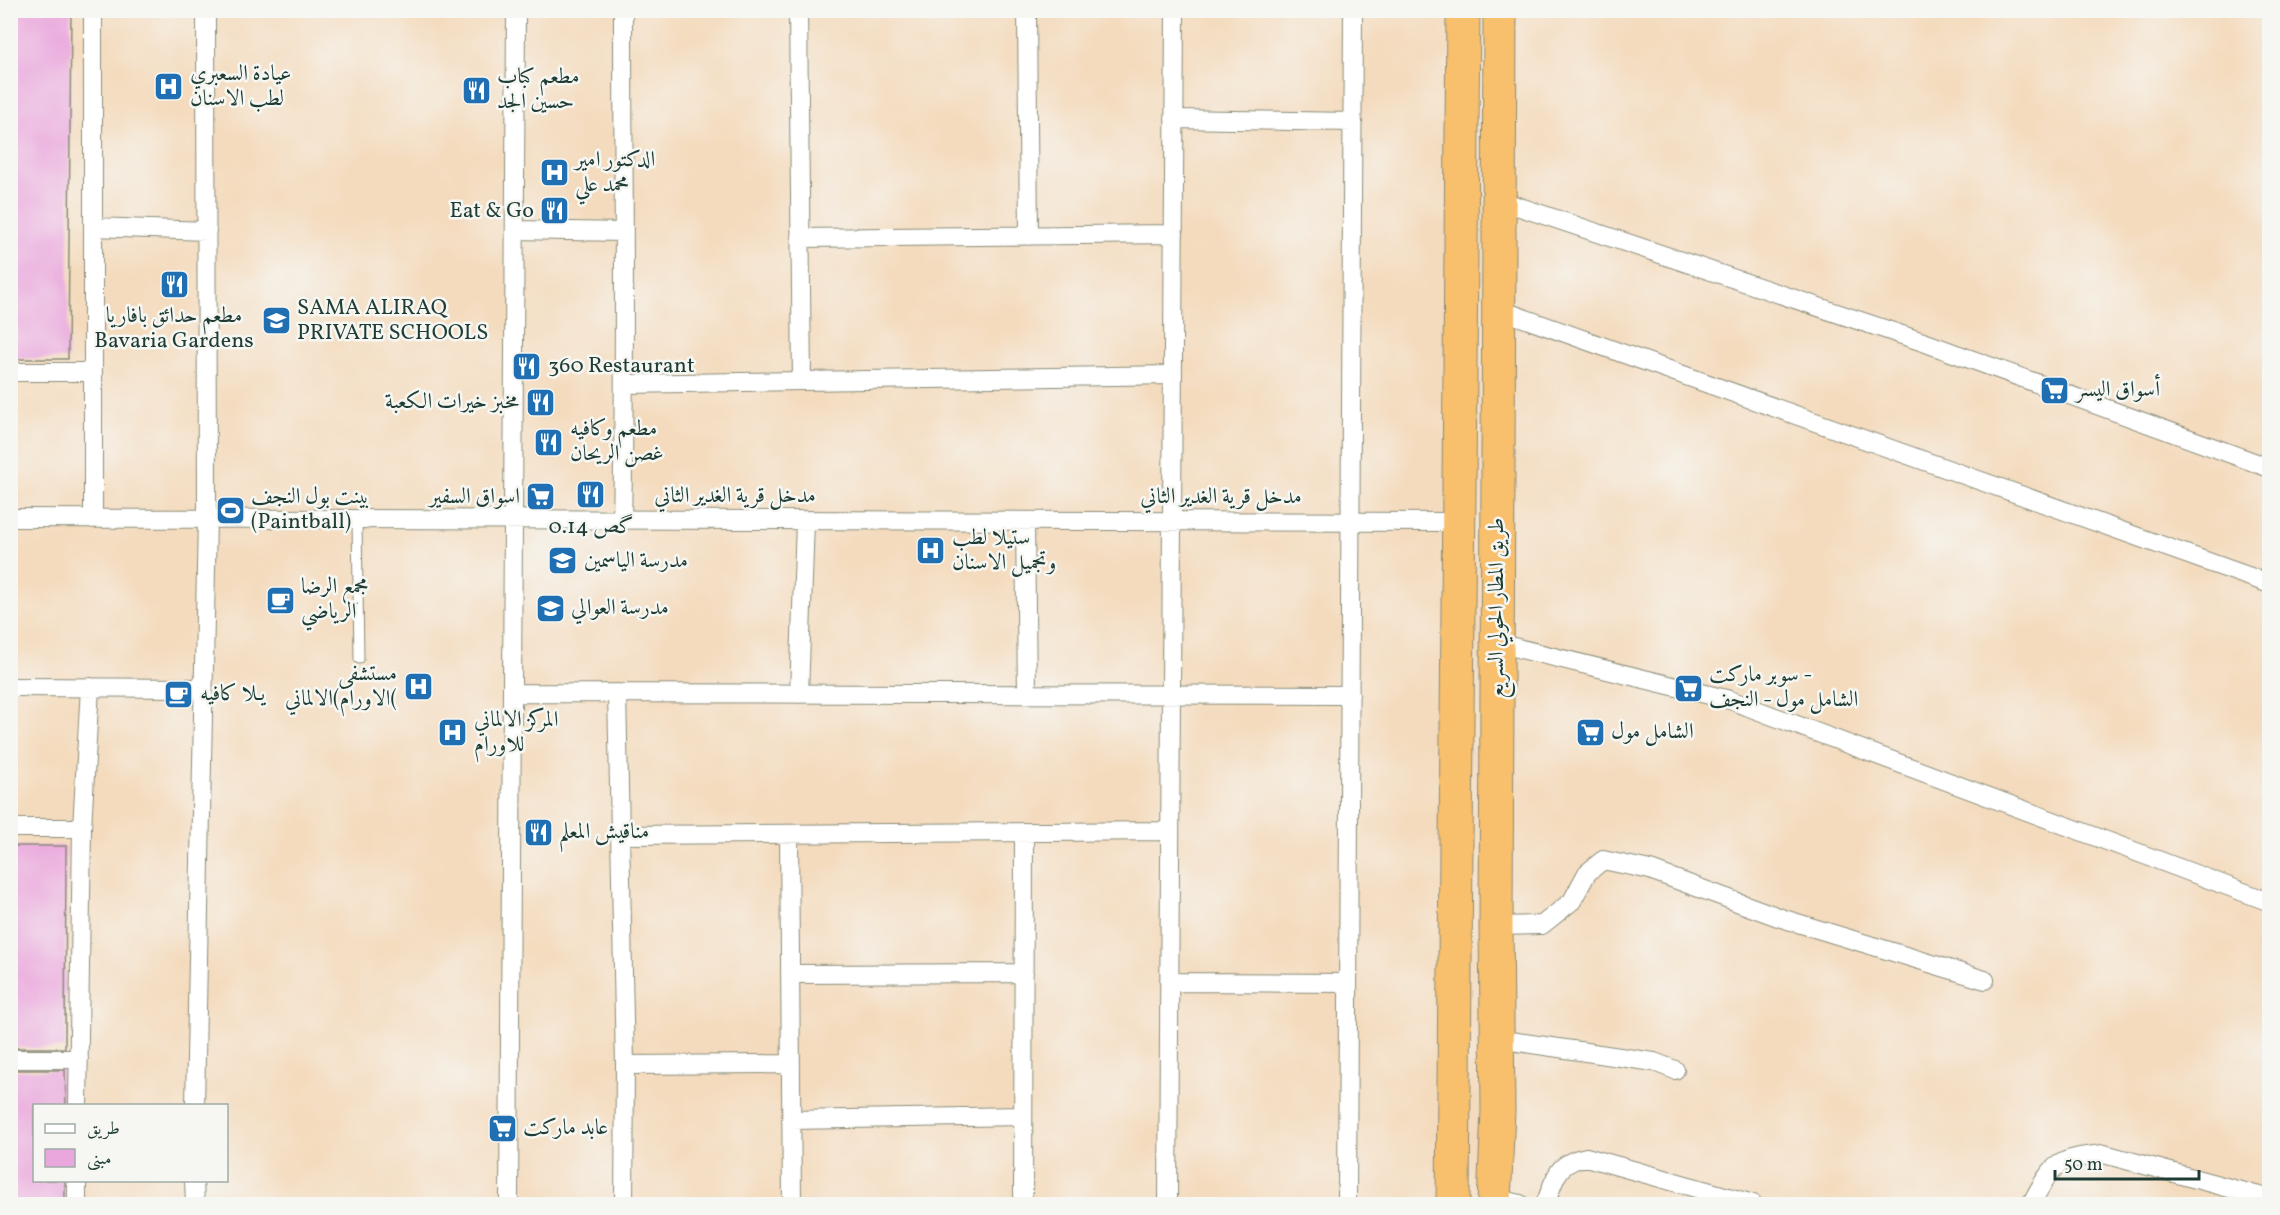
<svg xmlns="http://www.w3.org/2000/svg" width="2280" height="1215" font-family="Vollkorn,Amiri,serif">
  <rect width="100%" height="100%" fill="#f6f6f2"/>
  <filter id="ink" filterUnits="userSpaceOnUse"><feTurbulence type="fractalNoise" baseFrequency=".0167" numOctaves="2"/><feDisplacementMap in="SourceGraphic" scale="12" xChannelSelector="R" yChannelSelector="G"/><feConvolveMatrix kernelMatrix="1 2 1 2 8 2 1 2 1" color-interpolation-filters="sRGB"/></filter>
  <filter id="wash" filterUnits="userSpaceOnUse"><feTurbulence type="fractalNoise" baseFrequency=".008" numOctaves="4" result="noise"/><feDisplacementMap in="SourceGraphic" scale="24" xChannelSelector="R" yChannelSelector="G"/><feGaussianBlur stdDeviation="1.35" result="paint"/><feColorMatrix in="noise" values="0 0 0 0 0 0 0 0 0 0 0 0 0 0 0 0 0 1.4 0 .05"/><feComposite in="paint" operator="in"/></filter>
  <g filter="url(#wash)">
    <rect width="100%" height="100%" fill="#f4dbbe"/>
    <g id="blocks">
      <path fill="#eaa7dd" d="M10,10H71L68,359H10Z
        M10,846H66L65,1048H10Z
        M10,1070H65L66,1106H34V1180H65V1204H10Z"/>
    </g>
  </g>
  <g filter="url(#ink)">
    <use href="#blocks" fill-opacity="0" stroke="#8a8c79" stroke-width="1.5"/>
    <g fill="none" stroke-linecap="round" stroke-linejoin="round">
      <defs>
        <path id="lane" d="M357,519L359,659"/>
        <path id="street" d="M93,10V519
          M798,10L802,381
          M1027,10L1029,236
          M1174,119L1353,122
          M1499,200L1926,343L2270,468
          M93,227L207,231
          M515,230L623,232
          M800,238L1174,234
          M1498,309L2270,584
          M10,372H93
          M625,384L1173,375
          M10,518L1460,522
          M622,520C626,350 623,180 623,10
          M1025,521L1027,694
          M1497,643L1730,700L2270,902
          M10,687L203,688
          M512,693L1350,695
          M617,693L625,1065L624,1204
          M799,694L805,521
          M10,828H82
          M789,834L792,1204
          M620,835L1170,831
          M1496,926L1542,925L1572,901L1587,873L1603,860L1650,870L1781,918L1985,980
          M790,974L1024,973
          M1169,982L1348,983
          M1497,1039L1654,1062L1675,1070
          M10,1059H79
          M625,1065L791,1064
          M78,1106L82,828L90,687
          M195,1106L207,519L206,10
          M791,1120L1023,1116
          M194,1180L195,1204
          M1495,1198L1520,1204
          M77,1204V1180
          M509,1204L516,10
          M1023,1204L1024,832
          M1168,1204L1175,10
          M1347,1204L1353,10
          M1545,1204C1556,1178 1555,1163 1586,1157L1753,1204
          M2031,1204C2054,1162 2055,1159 2104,1154L2270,1199"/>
        <path id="highway" d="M1453,1204L1463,10
          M1494,1204L1498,1110L1496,926L1500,10"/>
      </defs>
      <use href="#lane" stroke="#8a8c79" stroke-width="11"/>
      <use href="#street" stroke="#8a8c79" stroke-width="20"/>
      <use href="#highway" stroke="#8a8c79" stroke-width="35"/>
      <use href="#lane" stroke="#fff" stroke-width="9"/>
      <use href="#street" stroke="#fff" stroke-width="18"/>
      <use href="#highway" stroke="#f8bf6c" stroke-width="33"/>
    </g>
  </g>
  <defs>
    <symbol id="hospital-square" viewBox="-11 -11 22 22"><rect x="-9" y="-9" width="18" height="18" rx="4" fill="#1f6fb2" stroke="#f6f6f2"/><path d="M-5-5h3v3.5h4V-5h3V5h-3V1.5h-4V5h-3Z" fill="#fff"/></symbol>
    <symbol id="restaurant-square" viewBox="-11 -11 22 22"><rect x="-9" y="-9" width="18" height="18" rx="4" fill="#1f6fb2" stroke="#f6f6f2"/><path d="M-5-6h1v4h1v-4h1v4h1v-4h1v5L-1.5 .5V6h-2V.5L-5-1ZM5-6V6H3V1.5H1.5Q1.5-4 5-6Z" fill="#fff"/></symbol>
    <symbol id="school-square" viewBox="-11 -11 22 22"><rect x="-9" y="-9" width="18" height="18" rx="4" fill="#1f6fb2" stroke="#f6f6f2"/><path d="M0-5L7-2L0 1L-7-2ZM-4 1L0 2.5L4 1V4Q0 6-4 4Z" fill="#fff"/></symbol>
    <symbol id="supermarket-square" viewBox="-11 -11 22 22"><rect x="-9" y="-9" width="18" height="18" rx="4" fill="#1f6fb2" stroke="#f6f6f2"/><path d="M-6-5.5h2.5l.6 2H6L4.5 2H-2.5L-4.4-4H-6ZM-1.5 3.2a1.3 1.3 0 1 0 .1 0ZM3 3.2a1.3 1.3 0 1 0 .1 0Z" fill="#fff"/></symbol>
    <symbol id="stadium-square" viewBox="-11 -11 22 22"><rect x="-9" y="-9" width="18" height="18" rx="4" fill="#1f6fb2" stroke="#f6f6f2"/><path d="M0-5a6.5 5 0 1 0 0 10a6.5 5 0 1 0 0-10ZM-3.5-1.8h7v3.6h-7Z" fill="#fff"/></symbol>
    <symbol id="cafe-square" viewBox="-11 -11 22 22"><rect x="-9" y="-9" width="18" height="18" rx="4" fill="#1f6fb2" stroke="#f6f6f2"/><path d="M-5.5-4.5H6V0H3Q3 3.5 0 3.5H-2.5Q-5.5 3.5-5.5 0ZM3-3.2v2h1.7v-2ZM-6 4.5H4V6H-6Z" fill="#fff"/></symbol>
  </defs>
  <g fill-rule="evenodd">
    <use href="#hospital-square" x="152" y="70" width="33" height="33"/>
    <use href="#restaurant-square" x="460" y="74" width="33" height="33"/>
    <use href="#hospital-square" x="538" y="156" width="33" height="33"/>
    <use href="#restaurant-square" x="538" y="194" width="33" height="33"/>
    <use href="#restaurant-square" x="158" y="268" width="33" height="33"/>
    <use href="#school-square" x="260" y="304" width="33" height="33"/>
    <use href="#restaurant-square" x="510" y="350" width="33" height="33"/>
    <use href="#supermarket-square" x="2038" y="374" width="33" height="33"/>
    <use href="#restaurant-square" x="524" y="386" width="33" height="33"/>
    <use href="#restaurant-square" x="532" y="426" width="33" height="33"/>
    <use href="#restaurant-square" x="574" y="478" width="33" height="33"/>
    <use href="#supermarket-square" x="524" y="480" width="33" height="33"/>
    <use href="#stadium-square" x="214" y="494" width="33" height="33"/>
    <use href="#hospital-square" x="914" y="534" width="33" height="33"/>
    <use href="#school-square" x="546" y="544" width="33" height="33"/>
    <use href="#cafe-square" x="264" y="584" width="33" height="33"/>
    <use href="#school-square" x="534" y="592" width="33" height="33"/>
    <use href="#hospital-square" x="402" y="670" width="33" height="33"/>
    <use href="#supermarket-square" x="1672" y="672" width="33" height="33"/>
    <use href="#cafe-square" x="162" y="678" width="33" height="33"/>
    <use href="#supermarket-square" x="1574" y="716" width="33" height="33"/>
    <use href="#hospital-square" x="436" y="716" width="33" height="33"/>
    <use href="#restaurant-square" x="522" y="816" width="33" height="33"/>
    <use href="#supermarket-square" x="486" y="1112" width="33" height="33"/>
  </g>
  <g text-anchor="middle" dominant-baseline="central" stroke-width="5" stroke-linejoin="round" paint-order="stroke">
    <g font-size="22" fill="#1f3d34" stroke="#f6f6f2" text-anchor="start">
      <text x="190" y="74">عيادة السعبري<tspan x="190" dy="25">لطب الاسنان</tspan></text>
      <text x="497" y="77">مطعم كباب<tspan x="497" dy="25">حسين الجد</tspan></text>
      <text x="575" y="160">الدكتور امير<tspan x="575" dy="25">محمد علي</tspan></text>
      <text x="534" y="211" text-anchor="end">Eat &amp; Go</text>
      <text x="297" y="308">SAMA ALIRAQ<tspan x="297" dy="25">PRIVATE SCHOOLS</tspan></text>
      <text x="174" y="316" text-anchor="middle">مطعم حدائق بافاريا<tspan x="174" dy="25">Bavaria Gardens</tspan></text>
      <text x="548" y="366">360 Restaurant</text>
      <text x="2076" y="390">أسواق اليسر</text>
      <text x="519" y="402" text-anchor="end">مخبز خيرات الكعبة</text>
      <text x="570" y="429">مطعم وكافيه<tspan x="570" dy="25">غصن الريحان</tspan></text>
      <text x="251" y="497">بينت بول النجف<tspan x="251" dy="25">(Paintball)</tspan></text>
      <text x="520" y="497" text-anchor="end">اسواق السفير</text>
      <text x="591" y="527" text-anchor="middle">گص 0.14</text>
      <text x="952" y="538">ستيلا لطب<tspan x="952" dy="25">وتجميل الاسنان</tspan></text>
      <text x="584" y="561">مدرسة الياسمين</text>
      <text x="301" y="587">مجمع الرضا<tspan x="301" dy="25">الرياضي</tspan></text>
      <text x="571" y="608">مدرسة العوالي</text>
      <text x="397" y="674" text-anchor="end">مستشفى<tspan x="397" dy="25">الاورام)الالماني(</tspan></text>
      <text x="1709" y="675">سوبر ماركت -<tspan x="1709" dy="25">الشامل مول - النجف</tspan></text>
      <text x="200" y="694">يـلا كافيه</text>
      <text x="474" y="720">المركز الالماني<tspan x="474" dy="25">للاورام</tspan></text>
      <text x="1611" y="732">الشامل مول</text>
      <text x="559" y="832">مناقيش المعلم</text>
      <text x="523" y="1128">عابد ماركت</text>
    </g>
    <g font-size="22" fill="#1f3d34" stroke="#f6f6f2">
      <text x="735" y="496">مدخل قرية الغدير الثاني</text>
      <text x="1221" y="497">مدخل قرية الغدير الثاني</text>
      <text transform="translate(1497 608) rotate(-90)">طريق المطار الحولي السريع</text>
    </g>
  </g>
  <rect width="2280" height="1215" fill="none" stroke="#f6f6f2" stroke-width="36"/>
  <rect x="33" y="1104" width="195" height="78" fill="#f6f6f2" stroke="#a0aca6" stroke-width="1.5"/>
  <rect x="45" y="1124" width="30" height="9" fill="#ffffff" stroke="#a0aca6" stroke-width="1.5"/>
  <text x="87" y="1134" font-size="18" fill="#1f3d34">طريق</text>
  <rect x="45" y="1149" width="30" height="18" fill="#eaa7dd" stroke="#a0aca6" stroke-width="1.5"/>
  <text x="87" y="1164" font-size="18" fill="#1f3d34">مبنى</text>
  <path d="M2055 1170v9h144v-9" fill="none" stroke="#1f3d34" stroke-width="3"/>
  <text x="2064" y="1170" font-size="18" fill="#1f3d34" stroke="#f6f6f2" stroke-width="4.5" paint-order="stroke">50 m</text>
</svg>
